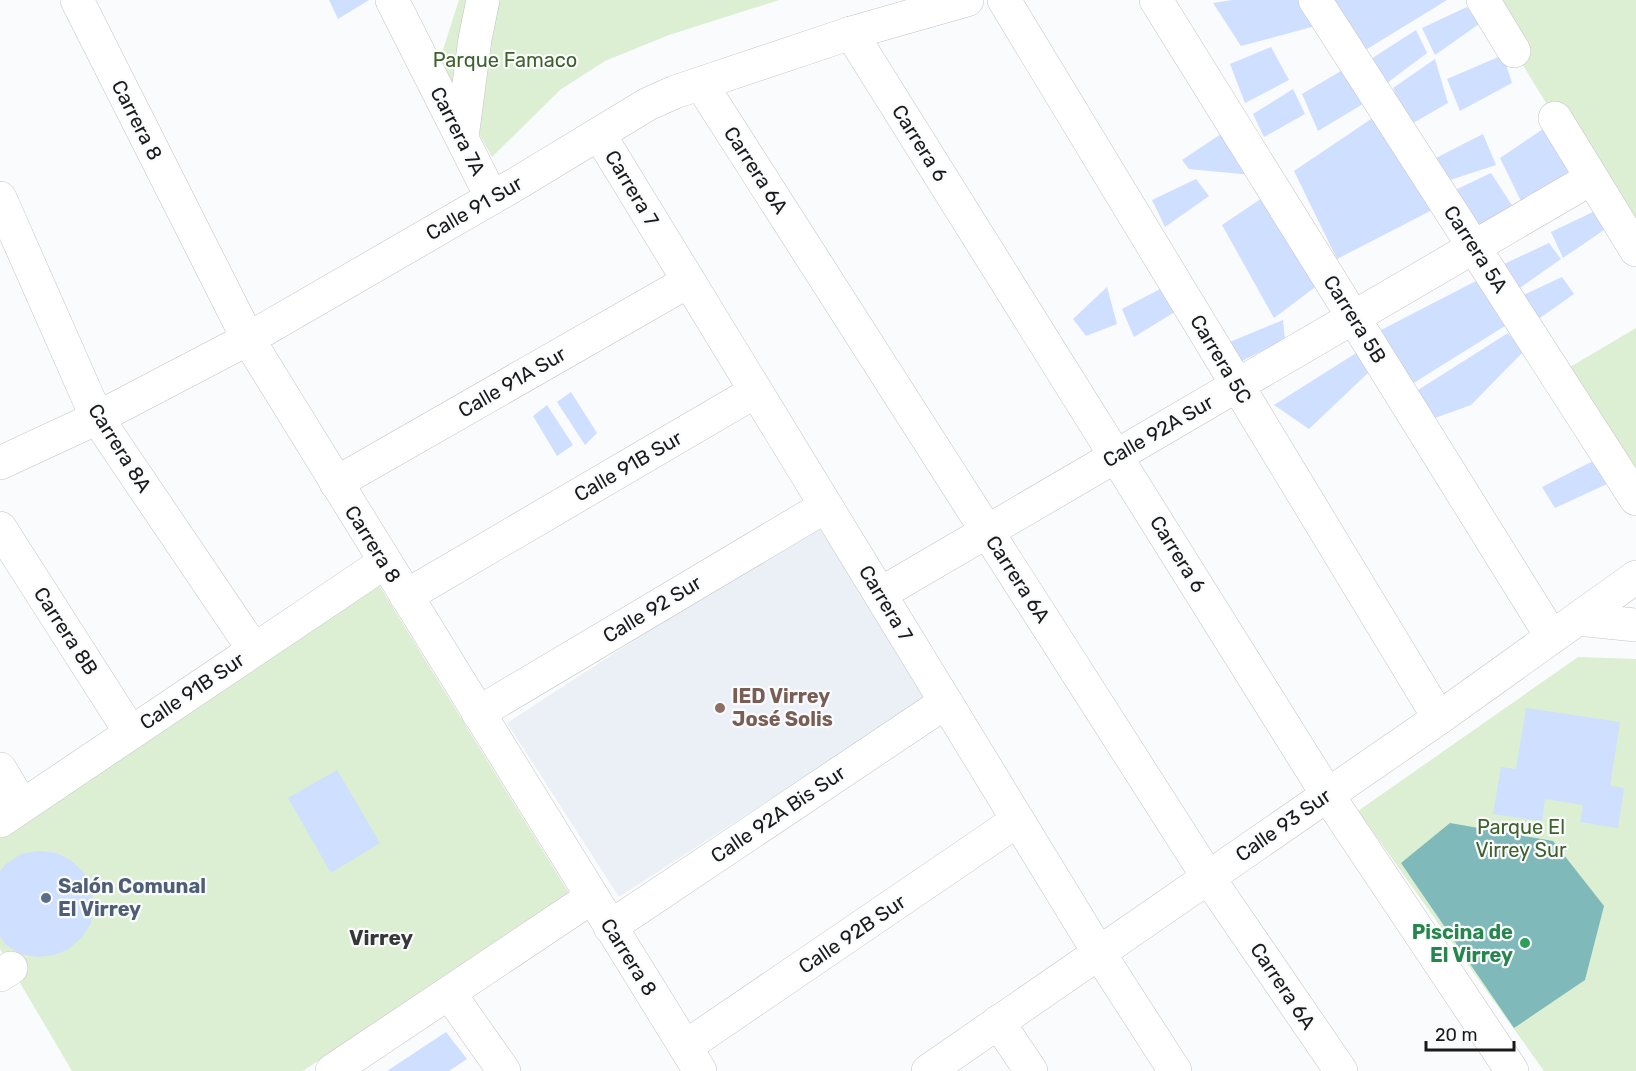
<svg xmlns="http://www.w3.org/2000/svg" width="1636" height="1071" font-family="Rubik,sans-serif">
  <rect width="100%" height="100%" fill="#fafbfc"/>
  <path fill="#ebf0f7" d="M821,519L933,694L619,897L507,723Z"/>
  <path fill="#dcefd2" d="M459,0H779L669,35L605,61L560,90L492,157L439,62Z
    M1483,0H1636V250Z
    M1636,328V485L1565,370Z
    M379,585L569,893L303,1071H72L0,949V837Z
    M1578,657L1636,659V1071H1544L1358,811Z"/>
  <path fill="#7fb9b9" d="M1450,823L1553,841L1604,906L1585,980L1514,1028L1401,863Z"/>
  <path fill="#cedfff" d="M329,0H369L338,19Z
    M1232,0H1301L1319,25L1241,46L1213,3Z
    M1334,0H1447L1364,51Z
    M1467,7L1479,24L1435,55L1422,28Z
    M1416,30L1427,53L1383,86L1371,59Z
    M1271,47L1289,80L1245,103L1230,64Z
    M1503,55L1512,83L1460,111L1447,79Z
    M1435,59L1448,103L1408,126L1393,88Z
    M1346,68L1368,101L1318,131L1302,94Z
    M1293,89L1305,114L1264,137L1253,114Z
    M1377,115L1438,207L1337,259L1294,171Z
    M1549,125L1574,175L1524,207L1500,158Z
    M1227,130L1252,175L1189,169L1182,160Z
    M1483,134L1496,165L1447,181L1436,158Z
    M1491,173L1517,213L1476,233L1451,192Z
    M1196,179L1209,196L1165,227L1152,200Z
    M1268,194L1322,282L1274,318L1222,225Z
    M1595,211L1607,228L1563,258L1551,232Z
    M1549,243L1561,259L1517,290L1504,264Z
    M1562,277L1574,294L1530,325L1517,298Z
    M1476,281L1505,326L1412,384L1381,330Z
    M1107,287L1117,324L1086,336L1073,319Z
    M1164,287L1178,310L1134,337L1122,309Z
    M1283,320L1285,339L1240,362L1225,344Z
    M1508,333L1523,352L1471,405L1435,418L1418,390Z
    M1364,348L1369,372L1309,429L1274,405Z
    M571,392L597,433L585,445L557,402Z
    M547,405L573,445L557,456L533,416Z
    M1593,461L1607,484L1555,508L1542,487Z
    M1526,708L1620,722L1610,786L1624,788L1618,828L1580,822L1583,805L1545,799L1542,821L1493,814L1501,767L1516,769Z
    M337,770L380,843L331,873L288,798Z
    M39,851L57,853L73,862L85,874L92,889L93,906L91,923L82,937L69,949L54,955L37,957L21,954L6,945L0,937V871L6,864L21,854Z
    M446,1032L467,1059L449,1071H387Z"/>
  <g fill="none" stroke-linecap="round" stroke-linejoin="round">
    <defs>
      <path id="minor" d="M392,0L492,198
        M1004,0L1439,718
        M1156,0L1552,637
        M1315,0L1636,499
        M1483,0L1514,51
        M851,33L1327,794L1512,1071
        M701,84L1208,877L1341,1071
        M1555,118L1636,250
        M599,134L1099,953L1175,1071
        M462,137L475,39L483,0
        M0,198L97,418L254,650
        M336,483L689,281
        M0,528L131,733
        M880,594L1592,178
        M406,596L756,391
        M478,713L826,506
        M0,769L22,806
        M0,821L385,562
        M610,927L946,702
        M0,975L11,968
        M449,993L504,1071
        M998,1022L1031,1071
        M685,1047L1018,820
        M332,1071L592,897"/>
      <path id="tertiary" d="M77,0L248,339L700,1071
        M0,463L97,418L248,339L516,184L648,104L675,92L851,33L967,0
        M1578,619L1636,625
        M928,1071L1439,718L1636,577"/>
    </defs>
    <use href="#minor" stroke="#c4c4c5" stroke-width="34"/>
    <use href="#tertiary" stroke="#c4c4c5" stroke-width="34"/>
    <use href="#minor" stroke="#fff" stroke-width="33"/>
    <use href="#tertiary" stroke="#fff" stroke-width="33"/>
  </g>
  <circle fill="#8d6e63" stroke="#fafbfc" stroke-width="2" cx="720" cy="708" r="6"/>
  <circle fill="#5c6f8a" stroke="#fafbfc" stroke-width="2" cx="46" cy="898" r="6"/>
  <circle fill="#2e9e5b" stroke="#fafbfc" stroke-width="2" cx="1525" cy="943" r="6"/>
  <g text-anchor="middle" dominant-baseline="central" stroke-width="4.5" stroke-linejoin="round" paint-order="stroke">
    <g font-size="20" fill="#3f612b" stroke="#fafbfc">
      <text x="505" y="60">Parque Famaco</text>
      <text x="1521" y="827">Parque El<tspan x="1521" dy="23">Virrey Sur</tspan></text>
    </g>
    <g font-size="20" fill="#1a1a1b" stroke="#fafbfc">
      <text transform="translate(137 120) rotate(63)">Carrera 8</text>
      <text transform="translate(458 131) rotate(63)">Carrera 7A</text>
      <text transform="translate(920 143) rotate(58)">Carrera 6</text>
      <text transform="translate(756 170) rotate(57)">Carrera 6A</text>
      <text transform="translate(632 188) rotate(59)">Carrera 7</text>
      <text transform="translate(474 208) rotate(-30)">Calle 91 Sur</text>
      <text transform="translate(1476 249) rotate(57)">Carrera 5A</text>
      <text transform="translate(1355 319) rotate(58)">Carrera 5B</text>
      <text transform="translate(1221 359) rotate(59)">Carrera 5C</text>
      <text transform="translate(512 382) rotate(-30)">Calle 91A Sur</text>
      <text transform="translate(1158 431) rotate(-30)">Calle 92A Sur</text>
      <text transform="translate(120 448) rotate(58)">Carrera 8A</text>
      <text transform="translate(628 466) rotate(-30)">Calle 91B Sur</text>
      <text transform="translate(373 544) rotate(58)">Carrera 8</text>
      <text transform="translate(1178 554) rotate(58)">Carrera 6</text>
      <text transform="translate(1018 579) rotate(57)">Carrera 6A</text>
      <text transform="translate(886 603) rotate(59)">Carrera 7</text>
      <text transform="translate(652 609) rotate(-31)">Calle 92 Sur</text>
      <text transform="translate(66 631) rotate(57)">Carrera 8B</text>
      <text transform="translate(192 691) rotate(-34)">Calle 91B Sur</text>
      <text transform="translate(778 814) rotate(-34)">Calle 92A Bis Sur</text>
      <text transform="translate(1283 825) rotate(-35)">Calle 93 Sur</text>
      <text transform="translate(852 934) rotate(-34)">Calle 92B Sur</text>
      <text transform="translate(629 957) rotate(58)">Carrera 8</text>
      <text transform="translate(1283 986) rotate(56)">Carrera 6A</text>
    </g>
    <g font-size="20" font-weight="bold" fill="#785e54" stroke="#fafbfc" text-anchor="start">
      <text x="732" y="696">IED Virrey<tspan x="732" dy="23">José Solis</tspan></text>
    </g>
    <g font-size="20" font-weight="bold" fill="#4e5e75" stroke="#fafbfc" text-anchor="start">
      <text x="58" y="886">Salón Comunal<tspan x="58" dy="23">El Virrey</tspan></text>
    </g>
    <g font-size="20" font-weight="bold" fill="#27864d" stroke="#fafbfc" text-anchor="end">
      <text x="1513" y="932">Piscina de<tspan x="1513" dy="23">El Virrey</tspan></text>
    </g>
    <g font-size="21" font-weight="bold" fill="#363737" stroke="#fafbfc">
      <text x="381" y="937">Virrey</text>
    </g>
  </g>
  <path d="M1426 1041v9h88v-9" fill="none" stroke="#1a1a1b" stroke-width="3"/>
  <text x="1435" y="1041" font-size="18" fill="#1a1a1b" stroke="#fafbfc" stroke-width="4.5" paint-order="stroke">20 m</text>
</svg>
